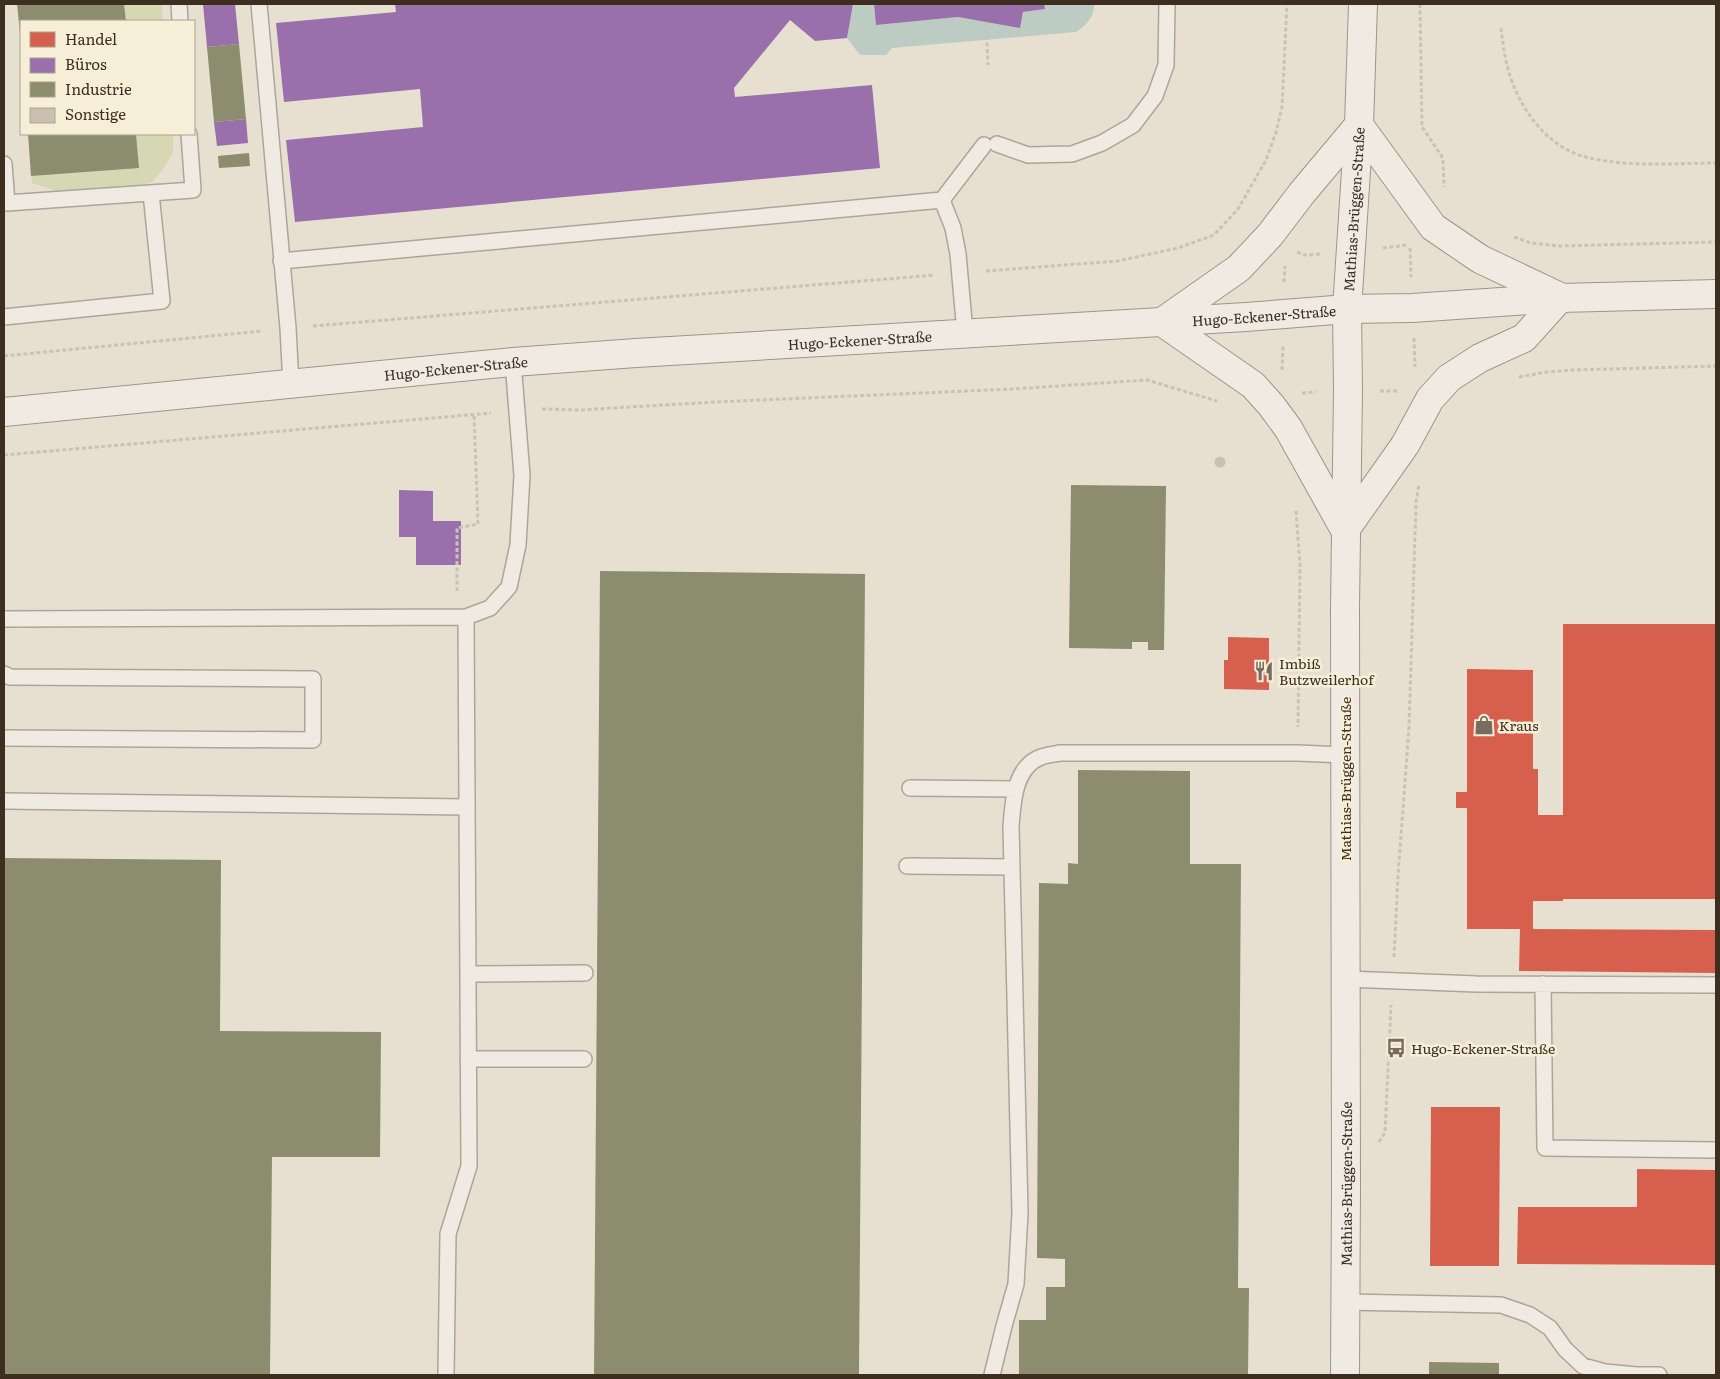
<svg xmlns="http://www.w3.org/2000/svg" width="1720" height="1379" font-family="Literata,serif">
  <rect width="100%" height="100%" fill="#e7e0d1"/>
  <path fill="#d6d7b3" d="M124,4H162L163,21H126Z
    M136,134H173V152L164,168L152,182L130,189L86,195L57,191L32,183L31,175L139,167Z"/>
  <path fill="#bcccc2" d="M853,4H874L876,25L958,17L1020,28L1023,12L1044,9V4H1094C1095,16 1086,26 1076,32L892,48L886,55H860L847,38Z"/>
  <path fill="#d6604d" d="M1563,624H1716V899H1563V901H1533V929L1716,930V973L1519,971L1520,929H1467V808H1456V792H1467V669L1533,670V769H1538V815H1563Z
    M1228,637L1269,638V690L1224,689V660H1228Z
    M1431,1107H1500L1499,1266H1430Z
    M1637,1169L1716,1170V1265L1517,1264L1518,1207H1637Z"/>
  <path fill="#9970ab" d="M203,4H235L239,44L207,47Z
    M395,4H853L847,38L815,41L790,20L734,88L735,97L872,85L880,168L295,222L286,140L423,127L420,89L284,102L276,23L396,12Z
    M874,4H1044L1045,9L1023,12L1020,28L958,17L876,25Z
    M246,119L248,143L217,146L214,122Z
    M399,490L433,491V521H461V565H416V537H399Z"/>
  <path fill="#8c8c6e" d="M17,4H124L126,21H21V33H20Z
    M239,44L246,119L214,122L207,47Z
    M28,134H136L139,168L31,176Z
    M249,153L250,166L219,168L218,156Z
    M1071,485L1166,486L1164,650H1148V642H1132V649L1069,648Z
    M600,571L865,574L859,1375H594Z
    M1078,770L1190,771V864H1241L1238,1288H1249L1248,1375H1019V1320H1046V1287H1065V1259L1037,1258L1039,883L1068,884V863L1078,864Z
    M4,858L221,860L220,1031L381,1032L380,1157H272L270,1375H4Z
    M1429,1362L1499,1363V1375H1429Z"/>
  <path fill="#cbbfb2" d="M1214.5 462a5.5 5.5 0 1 1 11 0a5.5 5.5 0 1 1-11 0Z"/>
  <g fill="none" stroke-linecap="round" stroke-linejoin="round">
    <defs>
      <path id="lane" d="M179,4L180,21
        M259,4L288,328L291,385
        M997,144L1028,155L1072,154L1102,143L1133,125L1155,96L1166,65L1167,4
        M4,164L7,203L193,190L189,134
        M281,261L942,200
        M4,317L162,301L151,193
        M965,333L958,254L953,228L942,200L984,145
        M4,619L466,617L490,608L509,587L518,545L522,475L513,362
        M4,674L10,677L313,679V740L4,738
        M910,788L1016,789
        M4,801L467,807
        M907,866L1012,867
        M468,974L585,973
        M1346,979L1477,984L1716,985
        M1543,984L1545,1148L1716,1150
        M468,1059H584
        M1345,1302L1501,1305L1530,1315L1550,1328L1565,1349L1583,1366L1605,1372L1637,1375H1659
        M446,1375L448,1234L469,1166L466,617
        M992,1375L1004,1326L1016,1284L1020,1213L1011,826C1013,803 1014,767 1041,757C1046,755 1054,754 1060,753H1297L1345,755"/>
      <g id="secondary">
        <path d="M1359,125L1433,227L1480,259L1560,297"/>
        <path d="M1162,322L1253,385L1271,405L1288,428L1345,530"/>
        <path d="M1162,322L1239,268L1270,235L1302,193L1359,125"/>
        <path id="s1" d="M4,412L513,362L636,353L1246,317L1347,309L1412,308L1560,298L1716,294"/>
        <path d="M1345,530L1405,445L1430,399L1449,378L1480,358L1524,338L1560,298"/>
        <path id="s2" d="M1345,1375L1346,1187L1345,607L1348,391L1347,309L1359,125L1363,4"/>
      </g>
    </defs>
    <use href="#lane" stroke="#ada599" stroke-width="18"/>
    <use href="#secondary" stroke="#9c958a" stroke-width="30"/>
    <path stroke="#c8c2b9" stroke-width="3" stroke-dasharray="4 2.5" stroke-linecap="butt" d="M1420,4L1422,127L1443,158L1444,187
      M986,23L988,65
      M1501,28C1503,42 1504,56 1508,69C1518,106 1544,144 1582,156C1625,168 1673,163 1716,163
      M1514,237L1531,243L1558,246L1716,242
      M1383,248L1407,245
      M1410,248L1411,277
      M1297,252L1304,255L1320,254
      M986,271L1118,261L1178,248L1214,235L1238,209L1266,160L1276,132L1282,107L1287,4
      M1284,282L1285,266
      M313,326L935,275
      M1414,338L1415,367
      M4,356L262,331
      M1282,370L1283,346
      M1519,377L1547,372L1574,370L1716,366
      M1380,391H1399
      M1302,393L1316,392
      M542,409L579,410L715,402L1013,389L1147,380L1217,401
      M4,455L491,413
      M1296,511L1300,566L1298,727
      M457,591V528L478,524L474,414
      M1394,957L1398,876L1409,728L1416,502L1419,484
      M1379,1142L1385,1133L1391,1005"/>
    <use href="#lane" stroke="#efebe3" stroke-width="15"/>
    <use href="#secondary" stroke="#efebe3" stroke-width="28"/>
  </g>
  <defs>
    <symbol id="restaurant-bare" viewBox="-9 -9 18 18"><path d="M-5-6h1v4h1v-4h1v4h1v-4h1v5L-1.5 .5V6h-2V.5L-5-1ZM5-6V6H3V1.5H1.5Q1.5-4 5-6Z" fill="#786c5e" stroke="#f7eed8" stroke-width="2.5" paint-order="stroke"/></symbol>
    <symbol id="shop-bare" viewBox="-9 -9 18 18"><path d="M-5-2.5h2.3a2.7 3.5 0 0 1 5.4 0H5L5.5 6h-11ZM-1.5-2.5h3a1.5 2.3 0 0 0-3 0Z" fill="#786c5e" stroke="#f7eed8" stroke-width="2.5" paint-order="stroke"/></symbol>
    <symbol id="bus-bare" viewBox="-9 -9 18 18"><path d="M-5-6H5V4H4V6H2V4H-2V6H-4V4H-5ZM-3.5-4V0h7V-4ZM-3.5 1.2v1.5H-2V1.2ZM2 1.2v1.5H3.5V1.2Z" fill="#786c5e" stroke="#f7eed8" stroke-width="2.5" paint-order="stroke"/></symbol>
  </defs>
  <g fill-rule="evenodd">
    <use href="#restaurant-bare" x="1250" y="657" width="28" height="28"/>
    <use href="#shop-bare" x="1470" y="711" width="28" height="28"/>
    <use href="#bus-bare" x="1382" y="1034" width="28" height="28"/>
  </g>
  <g text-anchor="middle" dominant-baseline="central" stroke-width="5" stroke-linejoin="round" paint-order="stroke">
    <g font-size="14" fill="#3d2e20" stroke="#f7eed8">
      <text stroke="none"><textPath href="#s2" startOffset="1166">Mathias-Brüggen-Straße</textPath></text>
      <text stroke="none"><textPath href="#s1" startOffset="1264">Hugo-Eckener-Straße</textPath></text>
      <text stroke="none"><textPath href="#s1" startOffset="859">Hugo-Eckener-Straße</textPath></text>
      <text stroke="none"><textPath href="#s1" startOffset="454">Hugo-Eckener-Straße</textPath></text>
      <text transform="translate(1345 779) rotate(-90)">Mathias-Brüggen-Straße</text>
      <text stroke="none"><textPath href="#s2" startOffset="191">Mathias-Brüggen-Straße</textPath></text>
    </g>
    <g font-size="14" fill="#3d2e20" stroke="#f7eed8" text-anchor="start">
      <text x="1279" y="663">Imbiß<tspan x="1279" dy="16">Butzweilerhof</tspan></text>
      <text x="1499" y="725">Kraus</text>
      <text x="1411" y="1048">Hugo-Eckener-Straße</text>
    </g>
  </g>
  <rect width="1720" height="1379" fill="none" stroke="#3d2e20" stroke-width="10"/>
  <rect x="20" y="20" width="175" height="115" fill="#f7eed8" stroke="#ada18e"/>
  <rect x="30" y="32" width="25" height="15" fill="#d6604d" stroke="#ada18e"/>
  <text x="65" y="45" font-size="15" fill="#3d2e20">Handel</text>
  <rect x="30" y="58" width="25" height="15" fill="#9970ab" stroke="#ada18e"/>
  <text x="65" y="70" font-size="15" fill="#3d2e20">Büros</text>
  <rect x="30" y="82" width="25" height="15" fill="#8c8c6e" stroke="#ada18e"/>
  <text x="65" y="95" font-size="15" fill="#3d2e20">Industrie</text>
  <rect x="30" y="108" width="25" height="15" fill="#cbbfb2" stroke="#ada18e"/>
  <text x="65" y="120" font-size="15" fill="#3d2e20">Sonstige</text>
</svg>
